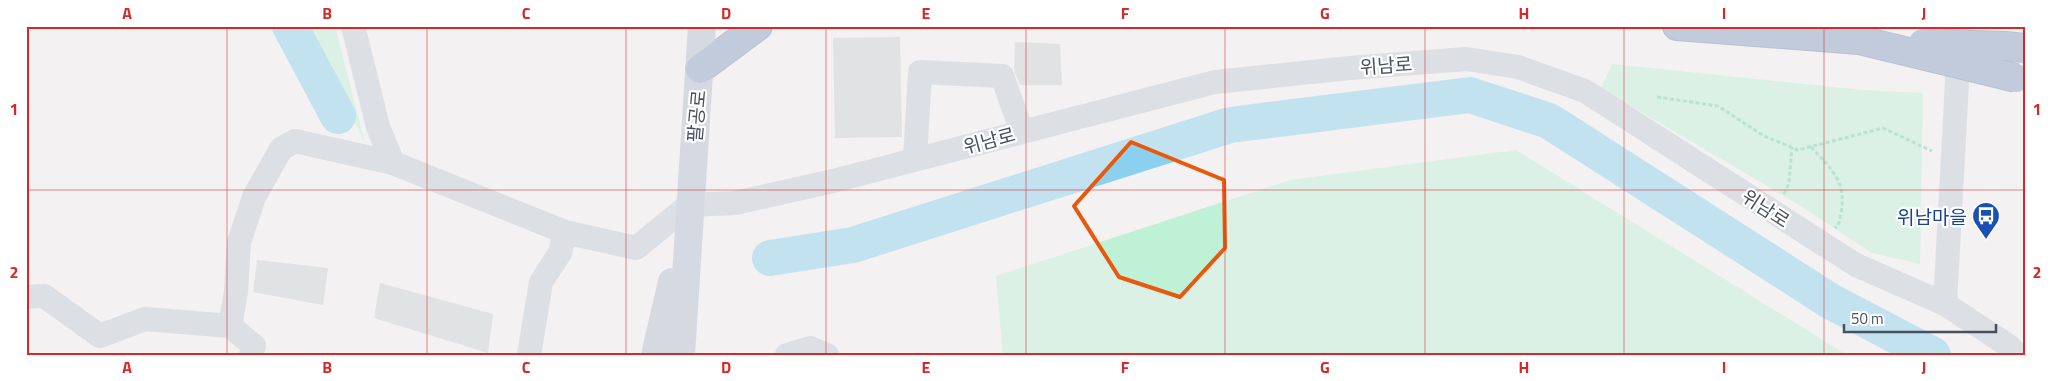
<svg xmlns="http://www.w3.org/2000/svg" width="2051" height="381" font-family="'Titillium Web','Noto Sans KR',sans-serif">
  <rect width="100%" height="100%" fill="#f3f1f1"/>
  <path fill="#bff1d7" d="M306,26H335L365,143Z
    M1612,64L1862,90L1923,93L1920,264L1872,253L1799,205L1601,88Z
    M1516,150L1847,355H1003L996,276L1290,180Z"/>
  <g fill="none" stroke-linecap="round" stroke-linejoin="round">
    <path stroke="#8bd1ef" stroke-width="36" d="M290,26L338,116
      M770,258L853,245L1230,125L1470,95L1549,121L1830,301L1933,355"/>
  </g>
  <path fill="#cdd0d6" d="M900,37L902,137L835,138L833,38Z
    M1015,42L1060,44L1062,85H1020L1014,70Z
    M257,260L328,268L323,305L253,292Z
    M380,283L493,314L488,353L374,318Z"/>
  <g fill="none" stroke-linecap="round" stroke-linejoin="round">
    <defs>
      <path id="highway" d="M1677,26L1859,40
        M2005,46L2025,48
        M700,69L758,26"/>
    </defs>
    <use href="#highway" stroke="#7389ad" stroke-width="30"/>
    <path stroke="#76d1ad" stroke-width="3" stroke-dasharray="4 2.5" stroke-linecap="butt" d="M787,26L789,28
      M1657,97L1718,106L1764,136L1798,150L1883,128L1932,151
      M1811,147C1831,169 1847,181 1841,213C1840,219 1840,224 1835,228
      M1784,194L1789,183L1792,147"/>
    <path stroke="#c2cad3" stroke-width="24" d="M353,26L378,127L393,163L565,232L636,248L689,205L735,203L833,181L1215,82L1350,68L1466,59L1518,67L1585,91L1856,265L1945,304L2009,346L2017,355
      M915,159L920,72L1002,76L1022,132
      M26,297L44,296L100,336L145,319L230,326L236,292L239,242L254,197L281,149L295,141L393,163
      M1945,304L1960,26
      M230,326L254,346L251,355
      M529,355L541,282L560,253L565,232
      M787,355L810,348L827,355"/>
    <path stroke="#b0bdd0" stroke-width="28" d="M655,355L672,282
      M681,355L702,26"/>
    <use href="#highway" stroke="#889ec1" stroke-width="28"/>
    <defs>
      <path id="highway-bridge" d="M1859,40L2016,78
        M1923,43L2005,46"/>
    </defs>
    <use href="#highway-bridge" stroke="#7389ad" stroke-width="30" stroke-linecap="butt"/>
    <use href="#highway-bridge" stroke="#889ec1" stroke-width="28"/>
  </g>
  <path d="M0 0H2051V381H0ZM1131,142L1224,180L1225,248L1180,297L1119,277L1074,206Z" fill="#f3f1f1" fill-opacity=".55" fill-rule="evenodd"/>
  <path fill="none" stroke="#e8590c" stroke-width="4" stroke-linejoin="round" d="M1131,142L1224,180L1225,248L1180,297L1119,277L1074,206Z"/>
  <path fill="none" stroke="#d62828" stroke-width="1" stroke-opacity="0.55" d="M227,26V355M427,26V355M626,26V355M826,26V355M1026,26V355M1225,26V355M1425,26V355M1624,26V355M1824,26V355M26,190H2025"/>
  <defs>
    <symbol id="bus-pin" viewBox="-11 -11 22 30"><path d="M0 17L-7.5 6A9.5 9.5 0 1 1 7.5 6Z" fill="#1a4fb4" stroke="#fff"/><path d="M-5-6H5V4H4V6H2V4H-2V6H-4V4H-5ZM-3.5-4V0h7V-4ZM-3.5 1.2v1.5H-2V1.2ZM2 1.2v1.5H3.5V1.2Z" fill="#fff"/></symbol>
  </defs>
  <g fill-rule="evenodd">
    <use href="#bus-pin" x="1970" y="200" width="32" height="43"/>
  </g>
  <g text-anchor="middle" dominant-baseline="central" stroke-width="4.5" stroke-linejoin="round" paint-order="stroke">
    <g font-size="19" fill="#48525f" stroke="#fff">
      <text transform="translate(1386 65) rotate(-4)">위남로</text>
      <text transform="translate(696 116) rotate(-85)">팔공로</text>
      <text transform="translate(989 140) rotate(-15)">위남로</text>
      <text transform="translate(1766 208) rotate(33)">위남로</text>
    </g>
    <g font-size="19" fill="#164399" stroke="#fff" text-anchor="end">
      <text x="1967" y="216">위남마을</text>
    </g>
  </g>
  <rect width="2051" height="381" fill="none" stroke="#ffffff" stroke-width="55"/>
  <path d="M1844 324v8h152v-8" fill="none" stroke="#48525f" stroke-width="2.5"/>
  <text x="1851" y="324" font-size="15" fill="#48525f" stroke="#ffffff" stroke-width="4" paint-order="stroke">50 m</text>
  <rect x="28" y="28" width="1996" height="326" fill="none" stroke="#d62828" stroke-width="2"/>
  <g font-size="16" text-anchor="middle" font-weight="bold" fill="#d62828">
    <text x="127" y="19">A</text>
    <text x="327" y="19">B</text>
    <text x="526" y="19">C</text>
    <text x="726" y="19">D</text>
    <text x="926" y="19">E</text>
    <text x="1125" y="19">F</text>
    <text x="1325" y="19">G</text>
    <text x="1524" y="19">H</text>
    <text x="1724" y="19">I</text>
    <text x="1924" y="19">J</text>
    <text x="14" y="115">1</text>
    <text x="2037" y="115">1</text>
    <text x="14" y="278">2</text>
    <text x="2037" y="278">2</text>
    <text x="127" y="373">A</text>
    <text x="327" y="373">B</text>
    <text x="526" y="373">C</text>
    <text x="726" y="373">D</text>
    <text x="926" y="373">E</text>
    <text x="1125" y="373">F</text>
    <text x="1325" y="373">G</text>
    <text x="1524" y="373">H</text>
    <text x="1724" y="373">I</text>
    <text x="1924" y="373">J</text>
  </g>
</svg>
